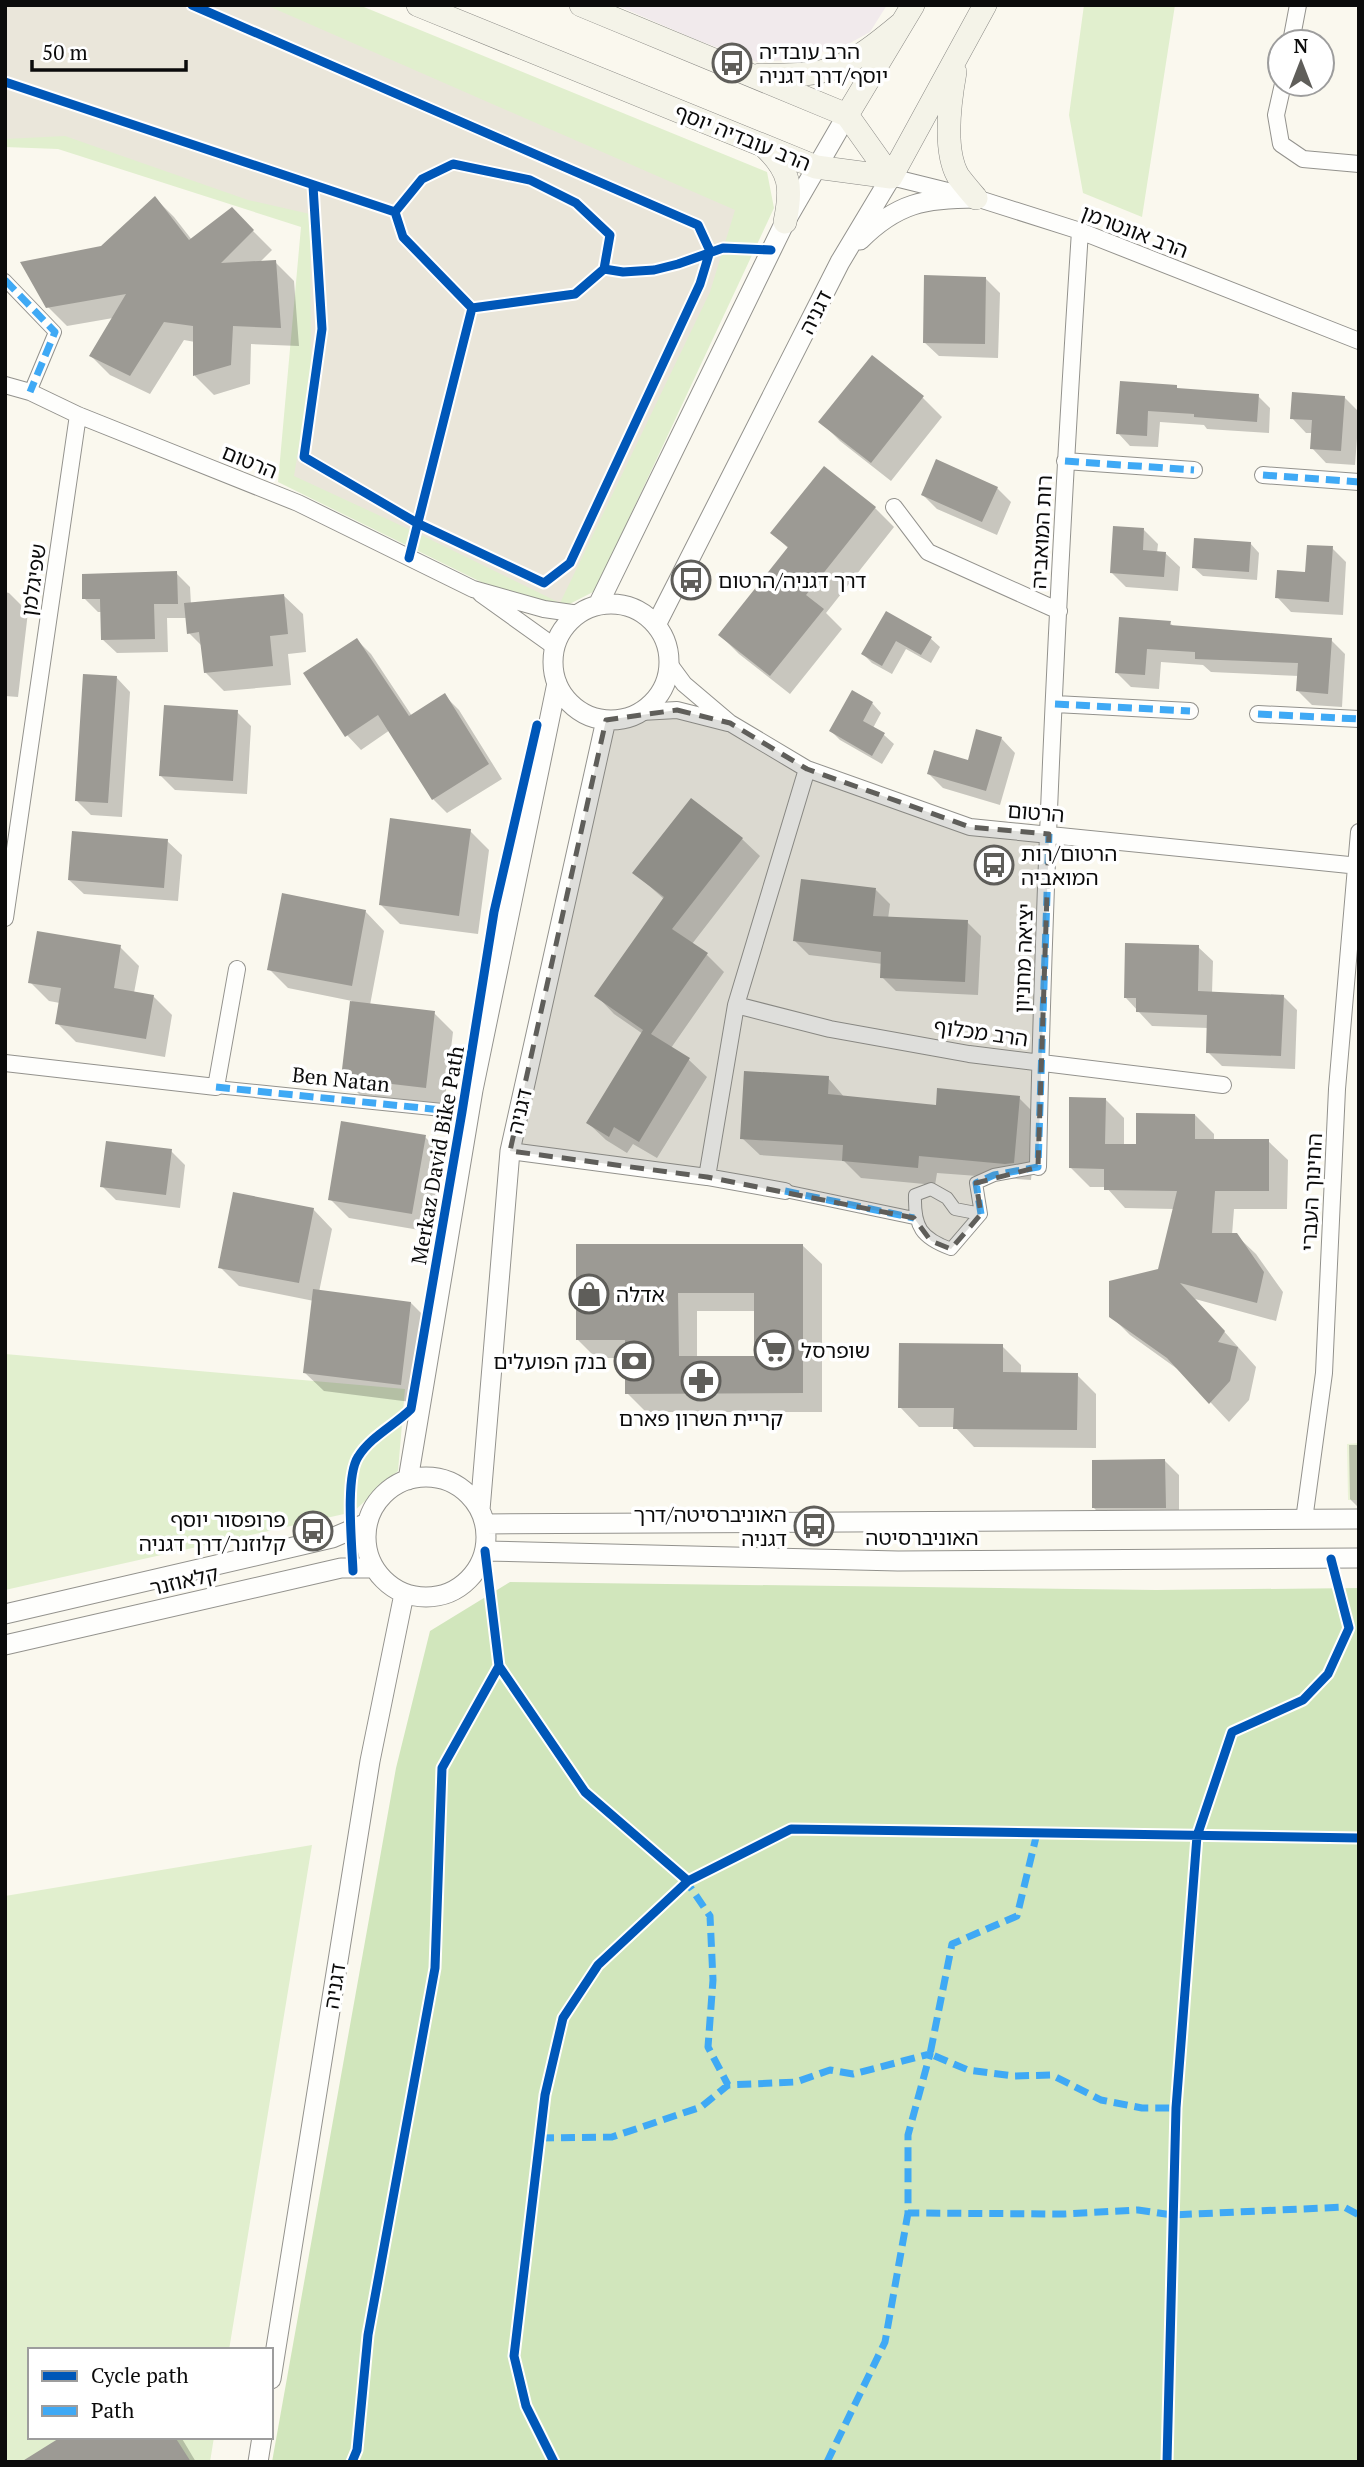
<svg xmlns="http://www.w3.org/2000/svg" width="1364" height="2467" font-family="'PT Serif','Noto Sans Hebrew',serif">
  <rect width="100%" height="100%" fill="#faf8ee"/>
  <path fill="#f1eaec" d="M616,5H887L870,32L843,47L785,60L757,62L697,40Z"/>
  <path fill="#e1efce" d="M5,5H359L767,172L774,208L595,591L548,615L278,482L301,227L58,149L5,147Z
    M1084,5H1175L1142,217L1083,193L1069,115Z
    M5,1354L405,1389L398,1471L353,1512L5,1590Z
    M312,1845L229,2350H30V2437H214L210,2462H5V1896Z"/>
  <path fill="#d1e6bc" d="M510,1582L1156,1590L1359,1588V2462H272L396,1768L430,1631Z"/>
  <path fill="#ebf3d7" d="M1359,1443V1500H1348L1347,1444Z"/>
  <path fill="#eae6da" d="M5,5H266L735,210L710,292L560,603L415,532L294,476L311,373L310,214L248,200L65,136L5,139Z"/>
  <path fill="#0003" fill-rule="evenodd" d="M155,198L174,217L192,240L250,228L272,250L259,263L275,262L294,281L299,346L251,344L250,384L214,395L195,376V342L184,340L150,394L110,375L91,356L113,318L67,326L48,307L101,248Z
    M986,279L1000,293L998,358L939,356L924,342Z
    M872,357L923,398L942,417L891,481L840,441L821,422Z
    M1121,383L1179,390L1258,396L1270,408L1269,433L1207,429L1204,425L1160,422L1158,447L1130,446L1118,433Z
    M1344,397L1359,412L1355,465L1326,463L1312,448L1313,433H1306L1292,418Z
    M824,468L875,508L894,527L826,613L842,629L790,694L739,654L720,635L789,549L772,533Z
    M997,488L1011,502L997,535L937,509L923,495Z
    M1144,530L1158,544L1157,553H1165L1180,567L1178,591L1126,587L1112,573Z
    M1250,543L1259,553L1257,580L1203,576L1193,567Z
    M1332,548L1346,562L1343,615L1291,612L1277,597Z
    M176,573L190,587L191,605L283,595L303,614L306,652L288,654L291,685L224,691L205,672L203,647L189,633L188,618H167L168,652L117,653L102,639V612H98L84,598Z
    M5,592L9,593L28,612L18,697L5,696Z
    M887,613L930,638L940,647L931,663L906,649L892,674L872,663L863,654Z
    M1170,623L1174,627L1331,640L1345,654L1342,707L1312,705L1298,691L1299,676L1211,672L1203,665L1161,662L1159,689L1131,687L1117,673Z
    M357,640L371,654L412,716L444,695L459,710L502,779L447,813L433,799L390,730L361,750L347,735Z
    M116,677L130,692L122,817L91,815L77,801Z
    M853,692L872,703L881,713L873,728L884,735L894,744L882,764L840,740L831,731Z
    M237,712L251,726L247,794L175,790L160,775Z
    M1001,738L1015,753L1000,805L943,788L929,774L969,762Z
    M470,831L489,850L478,934L400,924L381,905Z
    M742,839L760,856L692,944L707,955L724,972L671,1048L689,1060L707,1077L657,1158L633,1144L627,1153L606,1140L588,1123L643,1034L614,1014L597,996L665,900L635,873Z
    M167,841L182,855L178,901L84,894L69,880Z
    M876,890L890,904L888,919L967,922L981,936L978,995L896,991L882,977L883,964L809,955L795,941Z
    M365,911L384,931L370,1005L434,1013L453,1032L444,1107L362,1097L343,1078L352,1001L288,988L269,969Z
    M120,947L139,966L134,993L153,996L172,1015L165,1057L76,1042L57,1023L60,1003L49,1001L30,982Z
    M1198,947L1213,961L1212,993L1283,996L1297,1010L1295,1069L1222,1066L1208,1052V1028L1152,1026L1126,998Z
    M828,1078L845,1098L937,1107L1019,1098L1037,1116L1031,1180L937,1173L935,1185L861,1178L844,1161L760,1155L742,1138Z
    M1105,1099L1124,1118V1145H1138L1195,1115L1214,1134V1140L1268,1141L1288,1160L1287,1209H1234L1232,1235H1236L1256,1254L1283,1292L1276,1321L1195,1299L1256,1367L1249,1400L1229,1422L1183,1373L1130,1335L1111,1316L1159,1271L1174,1209L1125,1208L1106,1187H1090L1070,1167Z
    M425,1137L444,1156L431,1232L349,1218L330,1199Z
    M171,1151L185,1165L180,1208L116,1200L102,1186Z
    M313,1209L332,1229L319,1292L411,1303L430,1322L419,1403L324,1391L304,1372L314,1301L239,1286L220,1267Z
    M802,1245L822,1264V1412H646L627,1393V1358H596L577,1339V1246ZM697,1311H756V1357H697Z
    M1002,1346L1021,1365V1374L1077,1375L1096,1394V1448L974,1447L955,1427H919L900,1407Z
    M1349,1445H1359V1508L1350,1499Z
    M1165,1461L1179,1475V1521L1108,1522L1094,1508Z
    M64,2437H181L196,2462H24Z"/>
  <path fill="#9c9a94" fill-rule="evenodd" d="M155,196L189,240L232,207L254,230L221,263L276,260L281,328L233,326L231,365L193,376V326L164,322L130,376L89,356L126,294L46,308L20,262L101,246Z
    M924,275L986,277L985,344L923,343Z
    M872,355L924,396L871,463L818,422Z
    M1120,381L1177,385V388L1259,394L1257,422L1194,417V414L1148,411L1147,436L1116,434Z
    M1292,392L1345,396L1341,451L1310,449L1312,420L1290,419Z
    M936,459L998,487L982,522L921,495Z
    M824,466L876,507L806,595L824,609L770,676L718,635L788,547L770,533Z
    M1113,526L1144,528L1143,550L1166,552L1164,577L1110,573Z
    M1194,538L1251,542L1249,572L1192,568Z
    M1307,545L1333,546L1329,602L1275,598L1277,570L1305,572Z
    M177,571L178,604H154L155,639L101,640L100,599H82V574Z
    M284,594L288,634L270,636L273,666L204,673L199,632L187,634L184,603Z
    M886,611L932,637L921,655L896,641L882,666L861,654Z
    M1119,617L1171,621L1170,625L1332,638L1328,694L1296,691L1298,663L1195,659V652L1147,649L1145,675L1115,673Z
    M357,638L409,716L445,693L489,764L432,800L378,715L345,737L303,673Z
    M83,674L117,676L108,803L75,801Z
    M852,690L873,702L863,721L885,733L872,756L829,731Z
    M164,705L238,710L233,781L159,776Z
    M976,729L1002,737L986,791L927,774L934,750L968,760Z
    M691,798L743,838L672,929L708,953L651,1034L690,1058L639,1142L614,1127L609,1137L586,1123L643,1030L594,996L664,897L632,873Z
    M390,818L471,829L459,916L379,905Z
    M72,831L168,839L164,888L68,880Z
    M801,879L876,888L873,916L968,920L965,982L880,978L881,952L793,941Z
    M282,893L366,910L352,986L267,970Z
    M37,931L121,945L114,988L154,995L146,1039L55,1024L61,988L28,983Z
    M1125,943L1199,945L1198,991L1284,995L1281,1056L1206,1053L1207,1015L1136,1012V998H1124Z
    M350,1001L435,1011L426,1088L341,1078Z
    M744,1071L829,1076L828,1094L936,1105L937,1088L1020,1096L1014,1163L1005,1164L919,1156L918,1168L842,1161L843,1145L740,1139Z
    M1069,1097L1106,1098L1105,1144H1136V1113L1195,1114V1139H1269V1191H1215L1212,1233H1237L1264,1272L1257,1303L1180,1283L1225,1331L1218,1342L1238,1347L1230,1381L1209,1404L1167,1358L1109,1317V1281L1158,1269L1177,1191L1104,1190V1169L1069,1168Z
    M341,1121L426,1135L412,1214L328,1200Z
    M106,1141L172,1149L166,1195L100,1187Z
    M233,1192L314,1208L299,1283L218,1268Z
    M576,1244H803V1393L625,1394V1340H576ZM678,1293H754V1356H679Z
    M313,1289L411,1302L401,1385L303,1373Z
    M899,1343L1003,1344V1372L1078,1373L1077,1430L953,1429L954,1408H898Z
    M1165,1459L1166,1508H1092V1460Z
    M61,2437H175L191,2462H21Z"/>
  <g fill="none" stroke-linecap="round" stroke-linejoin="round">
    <defs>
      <path id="pedestrian" d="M5,280L55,332L30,392
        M216,1087L462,1112
        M785,1191L914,1218
        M981,1214L955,1209L947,1198L931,1189L915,1195C914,1227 921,1238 951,1249L981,1214L976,1183L994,1175L1038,1167"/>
      <path id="minor" d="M1291,42L1298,5
        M1283,84L1276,115L1281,144L1303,159L1359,164
        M891,177L976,198L1080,231L1359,341
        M5,385L30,392L78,415L298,503L473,589L544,609L579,614
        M1065,461L1194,470
        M1263,475L1359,482
        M894,507L928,552L1059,611
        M481,594L555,647
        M670,665L684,684L730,723L807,769L970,827L1359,866
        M1055,704L1190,711
        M641,712L677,710L728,723
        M1258,714L1359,719
        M5,918L78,415
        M736,1005L830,1029L969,1054L1223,1085
        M5,1063L216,1087L237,969
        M510,1151L707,1177L785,1191
        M1038,1167C1044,855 1060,542 1080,231
        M707,1177L736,1005L807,769
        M1304,1520L1324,1373L1337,1089L1359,832"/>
      <path id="tertiary" d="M860,240C897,203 925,198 976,198
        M553 662a58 58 0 1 1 116 0a58 58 0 1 1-116 0Z
        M598,605L785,222L847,115
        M656,625L840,262L891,177
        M366 1537a60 60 0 1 1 120 0a60 60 0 1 1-120 0Z
        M408,1480L473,1090L557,683
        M480,1510L510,1151L606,720
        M485,1524L1359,1519
        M485,1551L898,1561L1359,1558
        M5,1614L332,1538L367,1523
        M5,1645L341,1568H374
        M271,2379L370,1761L404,1594
        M258,2462L262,2437"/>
      <path id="secondary" d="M418,5L816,167L891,177
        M581,5L847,115L891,177
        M955,72C950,100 943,150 958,176C963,183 970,191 976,198
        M760,75C832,77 848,68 902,23
        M847,115L913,5
        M765,147C791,172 792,188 785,222
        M891,177L985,5"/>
    </defs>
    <use href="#pedestrian" stroke="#93928d" stroke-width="14"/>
    <use href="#minor" stroke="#93928d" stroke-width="18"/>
    <use href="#tertiary" stroke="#93928d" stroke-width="21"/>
    <use href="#secondary" stroke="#898884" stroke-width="24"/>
    <use href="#pedestrian" stroke="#fefefc" stroke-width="12"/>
    <use href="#minor" stroke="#fefefc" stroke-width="16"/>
    <use href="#tertiary" stroke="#fefefc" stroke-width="19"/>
    <use href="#secondary" stroke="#f4f3e8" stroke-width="23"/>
    <path stroke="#3fa9f5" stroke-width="7" stroke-dasharray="14 7" stroke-linecap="butt" d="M5,280L55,332L30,392
      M1065,461L1194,470
      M1263,475L1359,482
      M1055,704L1190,711
      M1258,714L1359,719
      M216,1087L462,1112
      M785,1191L914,1218
      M981,1214L976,1183L994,1175L1038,1167L1049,834
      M1037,1833L1017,1916L952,1944L930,2054L968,2070L1014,2076L1052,2075L1101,2100L1142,2108H1176
      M684,1878L710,1916L713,1980L708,2047L728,2085
      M540,2138L612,2137L701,2107L728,2085L796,2082L830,2070L853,2074L930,2054L908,2135V2213L1064,2214L1138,2210L1173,2215L1344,2207L1359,2215
      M827,2462L885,2342L908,2213"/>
    <defs>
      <path id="cycleway" d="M192,5L698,225L710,251L700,284L570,563L544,583L417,523L304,457L322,329L313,186
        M5,82L395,212L422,179L453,164L530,180L576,203L610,235L604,269L623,272L654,270L678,264L723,248L771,250
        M395,212L403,237L472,308L575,294L604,269
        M409,558L472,308
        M485,1551L499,1666L585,1792L688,1881
        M353,1571C352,1545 345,1477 358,1457C370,1437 395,1425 411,1409L462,1112L494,912L537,725
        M352,2462L357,2450L368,2335L435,1968L442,1768L499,1666
        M554,2462L526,2406L514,2356L545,2095L563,2018L598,1965L688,1881L791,1829L1359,1838
        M1167,2462L1176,2108L1197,1836L1232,1732L1303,1700L1328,1674L1349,1628L1331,1559"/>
    </defs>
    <use href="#cycleway" stroke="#fff" stroke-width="13"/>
    <use href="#cycleway" stroke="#0057b8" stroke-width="9"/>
  </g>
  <path fill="#5f5e5a" fill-opacity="0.2" stroke="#5f5e5a" stroke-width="5" stroke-dasharray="14 9" stroke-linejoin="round" d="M677,710L730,723L807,769L970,827L1049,834L1038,1167L976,1183L981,1214L951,1249L931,1241L914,1218L707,1177L510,1151L606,720Z"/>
  <defs>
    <symbol id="bus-ring" viewBox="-11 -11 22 22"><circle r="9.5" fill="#fff" stroke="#5f5e5a" stroke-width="1.5"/><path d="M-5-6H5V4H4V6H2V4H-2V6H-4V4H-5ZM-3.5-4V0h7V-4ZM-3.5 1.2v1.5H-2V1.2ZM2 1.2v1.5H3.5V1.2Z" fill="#5f5e5a"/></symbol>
    <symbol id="shop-ring" viewBox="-11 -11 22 22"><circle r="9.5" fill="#fff" stroke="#5f5e5a" stroke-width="1.5"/><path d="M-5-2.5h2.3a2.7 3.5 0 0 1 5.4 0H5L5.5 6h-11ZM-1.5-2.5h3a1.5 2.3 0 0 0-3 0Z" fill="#5f5e5a"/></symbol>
    <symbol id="supermarket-ring" viewBox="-11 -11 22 22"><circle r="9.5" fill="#fff" stroke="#5f5e5a" stroke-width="1.5"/><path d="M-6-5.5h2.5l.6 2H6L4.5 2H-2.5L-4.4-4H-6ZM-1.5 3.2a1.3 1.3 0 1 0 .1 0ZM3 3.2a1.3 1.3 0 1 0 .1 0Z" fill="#5f5e5a"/></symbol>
    <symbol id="bank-ring" viewBox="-11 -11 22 22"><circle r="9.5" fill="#fff" stroke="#5f5e5a" stroke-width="1.5"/><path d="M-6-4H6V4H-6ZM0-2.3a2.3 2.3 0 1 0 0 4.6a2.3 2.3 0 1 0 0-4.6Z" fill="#5f5e5a"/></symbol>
    <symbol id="pharmacy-ring" viewBox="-11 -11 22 22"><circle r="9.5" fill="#fff" stroke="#5f5e5a" stroke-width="1.5"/><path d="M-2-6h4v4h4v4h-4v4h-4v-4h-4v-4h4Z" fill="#5f5e5a"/></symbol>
  </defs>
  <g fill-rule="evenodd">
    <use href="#bus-ring" x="710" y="41" width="44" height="44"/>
    <use href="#bus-ring" x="669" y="558" width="44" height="44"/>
    <use href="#bus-ring" x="972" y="843" width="44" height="44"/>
    <use href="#shop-ring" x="567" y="1272" width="44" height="44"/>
    <use href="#supermarket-ring" x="752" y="1328" width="44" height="44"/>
    <use href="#bank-ring" x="612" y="1339" width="44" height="44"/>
    <use href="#pharmacy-ring" x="679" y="1359" width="44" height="44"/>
    <use href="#bus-ring" x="792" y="1504" width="44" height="44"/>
    <use href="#bus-ring" x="291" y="1509" width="44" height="44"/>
  </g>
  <g text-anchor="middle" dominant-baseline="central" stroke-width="7" stroke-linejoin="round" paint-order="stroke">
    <g font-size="21" fill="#0b0b0b" stroke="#fff" text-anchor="start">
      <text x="759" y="51">הרב עובדיה<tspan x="759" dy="24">יוסף/דרך דגניה</tspan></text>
      <text x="718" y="580">דרך דגניה/הרטום</text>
      <text x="1021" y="853">הרטום/רות<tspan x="1021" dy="24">המואביה</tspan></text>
      <text x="616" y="1294">אדלה</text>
      <text x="801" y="1350">שופרסל</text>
      <text x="607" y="1361" text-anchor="end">בנק הפועלים</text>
      <text x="701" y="1418" text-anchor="middle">קריית השרון פארם</text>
      <text x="787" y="1514" text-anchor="end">האוניברסיטה/דרך<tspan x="787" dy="24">דגניה</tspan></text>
      <text x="286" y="1519" text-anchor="end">פרופסור יוסף<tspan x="286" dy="24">קלוזנר/דרך דגניה</tspan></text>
    </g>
    <g font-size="21" fill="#0b0b0b" stroke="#fff">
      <text transform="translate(743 137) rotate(22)">הרב עובדיה יוסף</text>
      <text transform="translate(1135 231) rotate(21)">הרב אונטרמן</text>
      <text transform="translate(815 312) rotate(-63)">דגניה</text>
      <text transform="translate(250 461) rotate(22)">הרטום</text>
      <text transform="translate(1041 532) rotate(-87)">רות המואביה</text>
      <text transform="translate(33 580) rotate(-82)">שפיגלמן</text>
      <text transform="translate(1036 812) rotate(5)">הרטום</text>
      <text transform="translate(1023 958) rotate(-88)">יציאה מחניון</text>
      <text transform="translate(981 1032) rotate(8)">הרב מכלוף</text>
      <text transform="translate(341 1079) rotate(6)">Ben Natan</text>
      <text transform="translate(519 1111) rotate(-77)">דגניה</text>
      <text transform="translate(437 1155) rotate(-80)">Merkaz David Bike Path</text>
      <text transform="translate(1311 1192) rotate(-87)">החינוך העברי</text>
      <text x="922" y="1537">האוניברסיטה</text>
      <text transform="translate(184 1580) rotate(-13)">קלאוזנר</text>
      <text transform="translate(334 1986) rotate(-81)">דגניה</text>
    </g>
  </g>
  <rect width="1364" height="2467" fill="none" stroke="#0b0b0b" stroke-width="14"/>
  <rect x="28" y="2348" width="245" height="91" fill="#ffffff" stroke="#9d9d9d" stroke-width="2"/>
  <rect x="42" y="2371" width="35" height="10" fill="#0057b8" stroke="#9d9d9d" stroke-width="2"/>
  <text x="91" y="2383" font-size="21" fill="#0b0b0b">Cycle path</text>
  <rect x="42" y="2406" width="35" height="10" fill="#3fa9f5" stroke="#9d9d9d" stroke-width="2"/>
  <text x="91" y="2418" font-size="21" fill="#0b0b0b">Path</text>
  <g transform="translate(1301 63)"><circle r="33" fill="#ffffff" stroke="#9d9d9d" stroke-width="2"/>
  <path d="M0-5L12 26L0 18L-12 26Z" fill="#5f5e5a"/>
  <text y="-10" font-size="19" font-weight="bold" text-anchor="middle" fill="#0b0b0b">N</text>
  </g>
  <path d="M32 60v10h154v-10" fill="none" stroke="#0b0b0b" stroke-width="3.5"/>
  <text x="42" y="60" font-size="21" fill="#0b0b0b" stroke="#ffffff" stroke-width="5" paint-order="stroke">50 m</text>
</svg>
